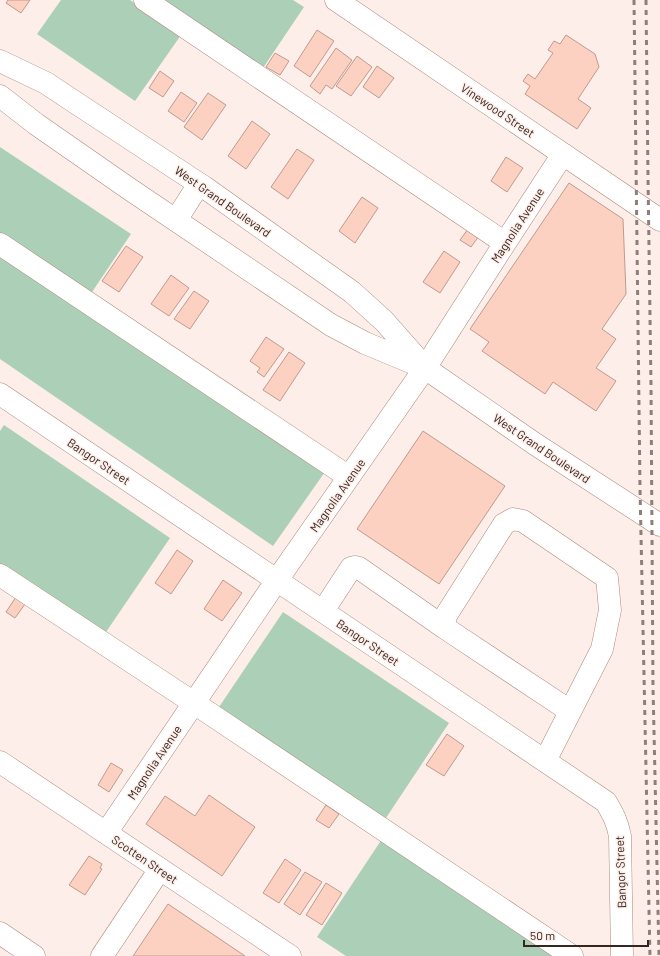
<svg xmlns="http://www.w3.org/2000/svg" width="660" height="956" font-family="Barlow,sans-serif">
  <rect width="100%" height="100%" fill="#feeee9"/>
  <path fill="#abd0b7" d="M61,0H130L181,35L135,101L37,34Z
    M155,0H293L304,7L261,71Z
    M0,147L131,234L88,298L0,239Z
    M0,252L327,469L273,546L0,359Z
    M4,425L170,538L104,635L0,564V431Z
    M283,612L449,723L384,821L217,710Z
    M382,839L553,956H346L317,937Z"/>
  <path fill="#fcd1c2" stroke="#be9b8e" d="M8,0H30L21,13L6,3Z
    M317,30L334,41L310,77L294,66Z
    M566,35L595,54L599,67L578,99L591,108L577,129L525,94L530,86L523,81L528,74L535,79L553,53L548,50L554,41L560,44Z
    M336,48L352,60L332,89L326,85L320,94L310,86Z
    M275,53L289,61L280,75L266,67Z
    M357,56L372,67L351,96L336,86Z
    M377,66L394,78L379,98L363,87Z
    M160,71L174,81L163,97L149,88Z
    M181,92L197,103L184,122L168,111Z
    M208,93L226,105L202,140L184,127Z
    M252,121L270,134L246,169L228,156Z
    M297,149L314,160L288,199L271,187Z
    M506,157L523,168L507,192L491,181Z
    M569,183L623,219L626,294L602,329L616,339L596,368L616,381L596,411L553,382L545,394L482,351L489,342L470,329Z
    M362,197L378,208L355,243L339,231Z
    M468,229L479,236L471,247L460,240Z
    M126,246L143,257L119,292L102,281Z
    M444,251L460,262L440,293L423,282Z
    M171,275L189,288L169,316L151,304Z
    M194,291L209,301L190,329L174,319Z
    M266,337L284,349L264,377L257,372L260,368L250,361Z
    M289,352L305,363L280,401L263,390Z
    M423,431L505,486L439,584L357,529Z
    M177,550L193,561L171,594L155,583Z
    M223,580L242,593L222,621L204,609Z
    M16,597L25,604L15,618L6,612Z
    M447,734L464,746L444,776L426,765Z
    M111,763L123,770L109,792L98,785Z
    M209,795L255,827L222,876L146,824L165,796L195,816Z
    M326,805L339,814L329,828L316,820Z
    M89,856L102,864L100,868L102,869L85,895L69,885Z
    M285,859L301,870L279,903L263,893Z
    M305,872L322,882L300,915L284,904Z
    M326,883L342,893L322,925L306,915Z
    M168,904L245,956H133Z"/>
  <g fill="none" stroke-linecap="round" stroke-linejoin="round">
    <defs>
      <path id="minor" d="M145,0L505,243
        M336,0L660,220
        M176,220L199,184
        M0,244L349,477
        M0,394L606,802C613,814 617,821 620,836L622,956
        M0,575L194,703L572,956
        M323,611L351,568L355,567L359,568L445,628
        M545,761L602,649L610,610L607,578L523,521L513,519L504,524L445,617V628L570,711
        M0,762L290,956
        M106,833L277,580L425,368L505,243L563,154
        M0,933L34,956
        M102,956L160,869"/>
      <path id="major" d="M0,61L46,83L67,97L204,187L352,292L384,321L421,363
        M0,96L36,124L128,188L331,325L365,343L425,368L535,444L660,525"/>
    </defs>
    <use href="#minor" stroke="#ab897c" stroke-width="23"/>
    <use href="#major" stroke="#ab897c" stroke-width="23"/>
    <use href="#minor" stroke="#fff" stroke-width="22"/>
    <use href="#major" stroke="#fff" stroke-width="22"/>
    <path stroke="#8e7f7a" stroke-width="3" stroke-dasharray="5 5" stroke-linecap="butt" d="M634,0L640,488L650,956
      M646,0L648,177L651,385L653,687L659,956"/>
  </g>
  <g text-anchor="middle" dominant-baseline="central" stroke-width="3" stroke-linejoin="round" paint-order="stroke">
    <g font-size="12" fill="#342621" stroke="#feeee9">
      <text transform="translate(498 110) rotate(34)">Vinewood Street</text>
      <text transform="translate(223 201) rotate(35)">West Grand Boulevard</text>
      <text transform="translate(517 225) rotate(-57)">Magnolia Avenue</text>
      <text transform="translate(542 448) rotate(34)">West Grand Boulevard</text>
      <text transform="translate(99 461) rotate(34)">Bangor Street</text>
      <text transform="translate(337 495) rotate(-55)">Magnolia Avenue</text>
      <text transform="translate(368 642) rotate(34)">Bangor Street</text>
      <text transform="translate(154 762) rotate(-56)">Magnolia Avenue</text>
      <text transform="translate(145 859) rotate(34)">Scotten Street</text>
      <text transform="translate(620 872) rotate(-92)">Bangor Street</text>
    </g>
  </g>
  <path d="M524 940v6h124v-6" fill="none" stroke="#342621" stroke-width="2"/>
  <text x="530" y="940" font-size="12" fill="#342621" stroke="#feeee9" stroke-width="3" paint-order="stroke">50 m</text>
</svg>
